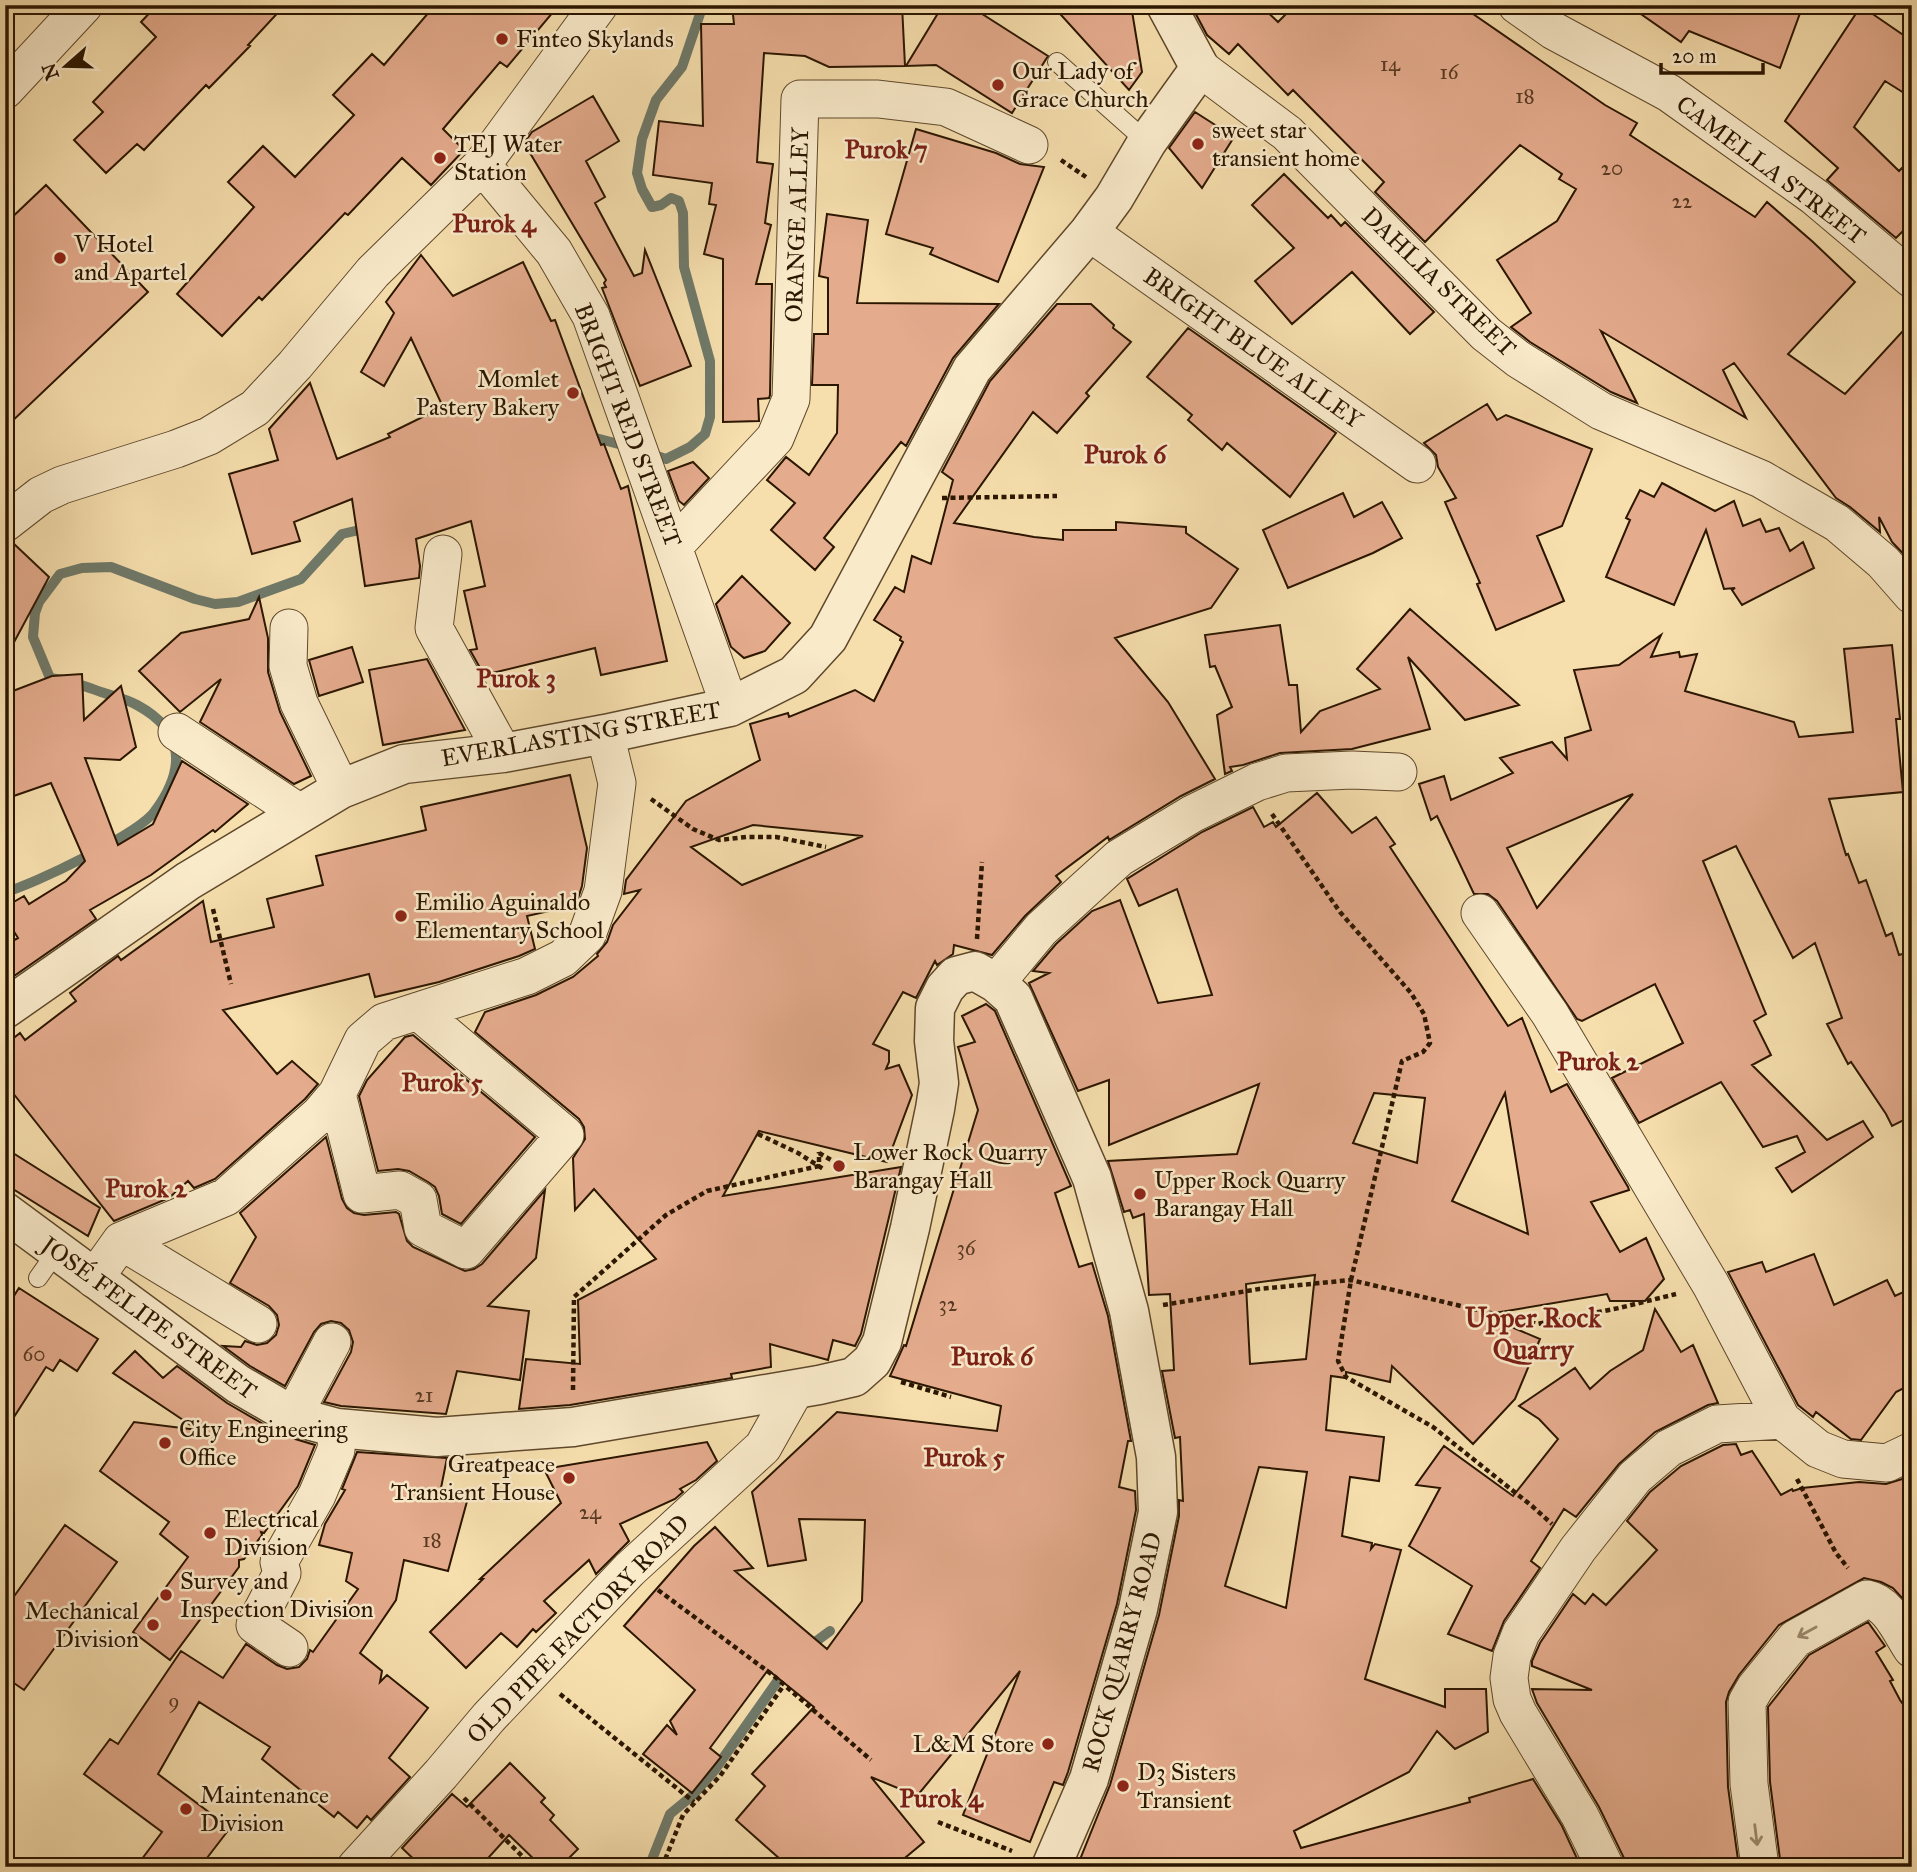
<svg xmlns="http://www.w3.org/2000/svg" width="1917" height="1872" font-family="'IM FELL Great Primer',serif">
  <rect width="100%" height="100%" fill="#f6dead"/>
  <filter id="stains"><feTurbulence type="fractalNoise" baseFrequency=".00286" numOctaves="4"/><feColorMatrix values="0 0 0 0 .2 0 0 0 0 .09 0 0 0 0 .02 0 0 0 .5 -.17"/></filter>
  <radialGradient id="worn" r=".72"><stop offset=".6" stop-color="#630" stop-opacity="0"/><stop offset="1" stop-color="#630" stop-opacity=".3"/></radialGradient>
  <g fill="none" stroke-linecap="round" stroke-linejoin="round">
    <path stroke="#6f7969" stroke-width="10" d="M588,436L630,447
      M648,453L666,459L690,447L705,434L710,417V361L684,267L683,213L679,201L671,198L661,205L652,207L642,189L637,173L642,139L656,100L682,67L703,5
      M5,892C33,885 140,833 155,811C186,769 185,731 137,705C126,699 113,696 101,692C84,686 69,680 50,678L33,637L35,613L39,602L60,574L82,568L111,567L195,599L215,604L238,602L301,579L342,534L368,528
      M807,1648L830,1631
      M649,1867L670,1814L693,1795L714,1771L786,1669"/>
  </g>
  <path fill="#e4ab8d" stroke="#2b1600" stroke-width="2" fill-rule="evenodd" d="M157,5H285L248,45L250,46L209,88L206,85L144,150L137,144L106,173L74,140L103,112L93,102L156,37L141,22Z
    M435,5H559L507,67L500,62L443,129L464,150L431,185L402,158L348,215L345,213L262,300L259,297L222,336L177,294L254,207L228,182L263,146L295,177L354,115L333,95L372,54L384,65Z
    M732,5H902L905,66L829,67L805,56L764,53L757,162L773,164L765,223L771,225L756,284H772L770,395L769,398L758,399L759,421L723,422V259L704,254L716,205L709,204L712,183L653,175L659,121L703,126L701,24H734Z
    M943,5H968L1048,56L1012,113L936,65L906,66Z
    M1052,5H1131L1142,72L1129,90Z
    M1191,5H1260L1278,22L1295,5H1460L1605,105L1637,123L1630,135L1755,217L1767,202L1813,242L1855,282L1788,354L1845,394L1912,321V563L1892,542L1879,517L1880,532L1850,507L1836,498L1734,363L1723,370L1746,418L1601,331L1637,403L1611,392L1530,342L1511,327L1531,313L1497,260L1557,221L1576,189L1559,179L1562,174L1520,145L1425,242L1375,192L1384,182L1293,90L1288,95L1238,44L1229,54L1207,35Z
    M1628,5H1803L1780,68L1689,31L1681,42Z
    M1861,6L1912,41V98L1885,81L1854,127L1899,171L1912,158V222L1896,238L1827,180L1838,168L1785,121Z
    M593,96L619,141L586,161L605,197L595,203L634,276L642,273L645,250L691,366L640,386L602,288L606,287L604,283L606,280L524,143L532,132Z
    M1195,112L1234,137L1202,188L1169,148Z
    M916,129L996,153L1020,164L1044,167L998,282L930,254L933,248L886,234Z
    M1284,174L1328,218L1331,215L1341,226L1345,222L1434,312L1410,334L1352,272L1292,324L1255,281L1294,248L1252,205Z
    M46,185L148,292L5,428V224Z
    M827,214L868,220L857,303L999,304L953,358L906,446L901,442L824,538L834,547L815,570L771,530L795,503L767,480L786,457L809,475L837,433L838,385H812L814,334H828V278L819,276Z
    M421,255L453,296L523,262L551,321L555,320L601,445L604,444L621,489L628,486L667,661L601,675L595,648L484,675L470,650L477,649L464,591L485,586L471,521L416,539L420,566L419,578L365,586L352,499L294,522L300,541L252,554L229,474L278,460L269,429L310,383L337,459L390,437L388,434L443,407L411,338L384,386L361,372L394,313L386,302Z
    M1057,304H1091L1114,325L1113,328L1131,342L1086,393L1089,396L1057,433L1033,412L954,523L1034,537L1063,540V530H1116V522L1186,527V533L1238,569L1211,608L1115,638L1168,702L1215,779L1181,796L1109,840L1108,837L1056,876L1061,882L1025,916L992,955L954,945L953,954L937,965L935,961L916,998L903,992L873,1044L889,1051V1062L886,1069L899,1065L912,1095L887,1162L759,1131L723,1196L901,1167L861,1334L855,1346L833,1340L828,1360L770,1344L771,1367L731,1374L732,1378L570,1405L519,1409L526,1359L580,1364L578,1300L656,1259L594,1189L575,1210L573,1158L585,1139L584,1127L579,1119L475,1032L485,1012L536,995L573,977L598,956L597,954L607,942L613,925L640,890L624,894L626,880L686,801L760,760L750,724L788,713L789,717L855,690L874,701L903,642L900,640L901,637L874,620L895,587L904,592L912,556L931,564L953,480L942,472L990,381ZM753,825L863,836L742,885L691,847Z
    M1188,328L1336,433L1290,497L1227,443L1222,450L1188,420L1192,415L1147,377Z
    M1487,404L1497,420L1506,415L1592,449L1562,526L1537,536L1564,601L1496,630L1477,584L1480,583L1445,502L1456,498L1438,467L1436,455L1424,443Z
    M693,462L709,478L684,505L679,501L668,471Z
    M1662,483L1715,511L1734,501L1743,526L1760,519L1766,532L1779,528L1790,551L1803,542L1814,568L1742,605L1732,590L1735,588L1724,589L1706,530L1674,605L1606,577L1630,520L1626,518L1640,490L1654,497Z
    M1343,493L1354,517L1382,502L1402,538L1373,553L1288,588L1263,530Z
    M12,542L49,577L5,659V544Z
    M742,576L790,623L765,651L744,658L731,647L716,604Z
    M259,597L268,638V672L280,712L311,776L294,784L200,722L221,679L180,712L139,671L181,633L249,619Z
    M1410,609L1519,705L1465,720L1408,657L1430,729L1352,749L1280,753L1243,765L1230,767L1232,771L1225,774L1217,715L1232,707L1215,666L1210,667L1205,635L1280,625L1289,685H1297L1301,732L1320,711L1380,689L1357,669Z
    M1661,635L1651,657L1679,652L1680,657L1697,654L1685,691L1794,722L1799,737L1853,732L1844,649L1892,645L1900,719H1896L1903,792L1829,799L1846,855L1848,854L1859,883L1866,880L1886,936L1892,933L1899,955L1912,951V1116L1892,1126L1886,1114L1851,1062L1848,1064L1827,1024L1842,1018L1815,943L1793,958L1736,846L1703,861L1766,1014L1754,1021L1771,1055L1752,1065L1827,1140L1863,1121L1873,1137L1792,1192L1776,1168L1805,1152L1797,1136L1763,1147L1721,1082L1639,1123L1612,1078L1683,1043L1655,984L1582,1021L1577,1019L1497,901L1488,894H1474L1437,816L1431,820L1419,784L1444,776L1451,800L1513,773L1500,758L1552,742L1567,759L1565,738L1591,730L1574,670L1619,665ZM1633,794L1537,908L1507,848Z
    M352,647L363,682L319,696L309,660Z
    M427,659L465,730L383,745L369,670Z
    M82,674L84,720L121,686L136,747L120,760L85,758L118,845L153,824L182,761L248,804L215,832L213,830L151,875L90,910L96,919L14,976L5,957V945L18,938L5,917V907L24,896L29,904L66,881L85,861L51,783L5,799V694L52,676Z
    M570,775L587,848L582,886L576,905L527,916L535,949L519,956L439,982L375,997L369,974L223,1010L277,1074L292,1061L318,1084L305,1099L215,1179L194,1188L188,1181L169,1198L114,1221L5,1083V1045L20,1033L25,1040L76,1001L70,993L102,968L118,956L121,960L203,901L211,942L274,927L267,899L323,885L316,856L426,830L421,807Z
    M1317,793L1352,833L1376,817L1395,844L1390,847L1508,1026L1522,1018L1551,1092L1567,1084L1628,1187L1629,1190L1591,1202L1620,1252L1646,1238L1664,1279L1645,1301H1610L1607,1294L1483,1315L1540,1339L1515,1399L1473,1444L1392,1366L1390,1382L1346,1372V1378L1331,1376L1326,1430L1384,1437L1379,1481L1350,1477L1342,1536L1372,1543L1371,1549L1375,1544L1401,1550L1365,1679L1445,1707V1689H1486L1488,1732L1455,1749L1437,1731L1409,1772L1294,1831L1301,1848L1470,1802L1469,1798L1533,1779L1562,1826L1581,1867H1077L1110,1785L1159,1615L1179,1516V1500L1183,1501L1180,1437L1175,1438L1162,1371L1174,1370L1170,1294L1149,1295L1144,1214L1133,1218L1130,1210L1124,1212L1108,1161L1237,1154L1259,1084L1109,1145V1080L1078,1091L1029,983L1049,973L1033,971L1056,944L1092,911L1120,900L1158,1003L1212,995L1177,889L1139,906L1127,879L1202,832L1253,807L1264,827L1273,822L1276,827ZM1374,1093L1425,1098L1417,1163L1353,1143ZM1505,1093L1528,1234L1452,1201ZM1315,1275L1306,1359L1250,1364L1246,1284ZM1259,1467L1307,1472L1286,1608L1225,1586Z
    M986,1004L995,1011L1071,1186L1055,1193L1079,1267L1092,1263L1108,1316L1131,1441H1128L1119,1487L1135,1491L1136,1510L1117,1604L1068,1772L1063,1785L1054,1782L1030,1842L963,1815L1020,1671L917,1796L871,1777L924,1842L894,1867H789L736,1820L765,1786L752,1774L814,1707L768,1670L710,1748L721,1757L692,1793L643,1754L667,1725L677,1735L670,1721L695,1690L624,1626L694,1546L715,1527L753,1568L735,1571L827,1649L862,1601L865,1520L799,1519L806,1560L768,1566L752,1492L837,1412L997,1431L1001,1406L890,1376L904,1345L906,1346L978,1110L958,1047L975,1042L962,1016Z
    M413,1035L535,1137L461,1224L442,1214L439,1196L435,1187L428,1182L409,1171L398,1169L378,1171L359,1096L367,1080L405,1037Z
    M326,1137L342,1199L347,1208L354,1213L364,1215L396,1212L399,1214L407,1241L413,1247L465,1271L474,1269L482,1264L545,1190L536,1258L488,1306L529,1311L520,1380L457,1371L446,1414L341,1406L324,1402L351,1352L353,1342L349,1330L341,1323L331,1321L321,1324L314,1332L285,1386L250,1366L223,1346L241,1347L245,1341L257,1345L267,1343L276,1335L279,1325L277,1315L269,1306L230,1283L256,1237L240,1213Z
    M5,1148L100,1208L88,1236L5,1184Z
    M1814,1254L1834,1305L1887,1280L1895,1296L1912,1288V1384L1896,1392L1861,1440L1851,1439L1816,1412L1813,1417L1798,1405L1728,1272L1762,1262L1766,1272Z
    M19,1288L98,1339L77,1371L60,1360L53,1371L46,1367L5,1431V1310Z
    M1655,1309L1681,1352L1693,1345L1718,1403L1708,1405L1655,1432L1619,1464L1576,1517L1564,1509L1531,1561L1540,1568L1504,1621L1492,1651L1448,1634L1472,1586L1409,1546L1440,1488L1416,1485L1444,1446L1513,1496L1558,1439L1539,1419L1519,1406L1575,1368L1590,1389L1610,1371L1643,1350Z
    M135,1351L163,1378L177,1366L227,1403L282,1435L315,1445L298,1486L264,1533L261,1532L262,1535L244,1559L239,1560V1567L170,1660L133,1632L188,1557L160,1534L169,1522L100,1471L134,1422L198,1430L113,1373Z
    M707,1442L717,1461L696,1480L680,1489L683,1492L675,1499L620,1524L629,1541L596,1574L589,1560L544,1601L556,1613L536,1632L533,1629L517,1647L501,1633L466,1668L430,1632L483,1579H480L561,1503L544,1469Z
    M1736,1444L1741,1455L1752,1451L1781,1495L1792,1489L1793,1491L1802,1488L1859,1482L1886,1484L1912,1476V1609L1893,1588L1881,1582L1864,1578L1779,1625L1739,1675L1729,1692L1726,1702L1728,1787L1739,1867H1626L1624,1858L1599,1807L1537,1703L1532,1689L1592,1690L1532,1666V1661L1540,1643L1573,1594L1585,1604L1593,1594L1606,1605L1657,1550L1627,1521L1650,1492L1681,1466L1723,1445Z
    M357,1452L447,1458L441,1488L469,1494L448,1571L404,1560L396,1600L360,1653L382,1671L380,1682L387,1675L428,1708L389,1758L410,1777L371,1820L367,1816L357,1828L338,1812L334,1817L262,1759L270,1747L199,1702L158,1774L230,1828L200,1867H136L162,1832L84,1774L110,1739L118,1744L181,1651L223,1678L246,1644L277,1665L287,1669L299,1667L307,1659L310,1650L313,1652L358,1589L346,1581L352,1553L319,1545L325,1524L345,1490L342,1489Z
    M65,1525L117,1562L24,1690L5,1677V1609Z
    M1868,1622L1885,1646L1876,1652L1893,1680L1890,1681L1900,1700L1912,1717V1867H1781L1770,1782L1768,1707L1809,1655Z
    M510,1763L545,1798L541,1802L554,1815L550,1820L578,1849L560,1867H542L509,1835L480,1867H422L402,1848L452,1794L467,1807Z"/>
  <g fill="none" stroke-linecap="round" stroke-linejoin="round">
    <defs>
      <path id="service" d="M1057,62L1147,142
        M38,1278L57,1251"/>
      <path id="minor" d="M1517,5L1554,31L1669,93L1815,197L1912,279
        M1200,68L1287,133L1486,334L1518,359L1601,411L1761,479L1837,523L1883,562L1912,595
        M5,90L84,5
        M482,165L554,252L591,316L730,707
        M1089,232L1417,464
        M5,523L41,495L62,485L176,449L209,436L255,408L295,365L373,272L482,165L599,5
        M674,546L775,438L791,399L800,99H878L946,107L1029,145
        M443,554L434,628L503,753
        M289,628L288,666L299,703L341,789
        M177,732L300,813
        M1480,913L1550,1014L1661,1201L1711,1285L1782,1420
        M996,983L1041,929L1119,858L1192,814L1257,782L1286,773L1352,770L1398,772
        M337,1094L362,1194L400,1190L418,1200L423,1228L466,1250L565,1135L418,1011
        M121,1241L258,1324
        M94,1279L121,1241L226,1197L320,1114L337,1094L363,1040L384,1022L527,976L563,958L587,935L603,891L617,783L605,734
        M293,1416L332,1342
        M289,1648L255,1625L282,1573L279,1562L317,1495L336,1450L337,1428
        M356,1867L441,1774L489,1717L629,1570L763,1447L795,1390
        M1605,1867L1580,1816L1518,1713L1512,1699L1509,1678L1512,1656L1521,1633L1578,1549L1635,1477L1669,1448L1717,1424L1782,1420L1818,1449L1843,1459L1887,1463L1912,1451
        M1760,1867L1749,1784L1747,1702L1755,1688L1795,1639L1867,1599C1889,1603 1900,1631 1912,1649"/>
      <path id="tertiary" d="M5,1009L188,881L341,789L404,764L503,753L605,734L730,707L794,675L828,638L972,369L1089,232L1114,198L1147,142L1200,68L1166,5
        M5,1212L238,1384L293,1416L337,1428L437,1437L573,1427L819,1385L854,1377L872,1361L882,1342L910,1228L935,1109L939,1083L934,1041L935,1008L945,988L956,976L975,971L996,983L1013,998L1092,1178L1129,1311L1156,1457L1158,1512L1138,1609L1089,1779L1051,1867"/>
    </defs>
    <use href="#service" stroke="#5e482b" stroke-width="20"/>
    <use href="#minor" stroke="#5e482b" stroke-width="39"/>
    <use href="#tertiary" stroke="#5e482b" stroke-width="41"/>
    <path stroke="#2b1600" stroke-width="4.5" stroke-dasharray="5 3.5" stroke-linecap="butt" d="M1061,160L1086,177
      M942,498L1057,496
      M651,799L693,829L719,840L746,837H776L826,847
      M1272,814L1340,912L1411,993L1424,1014L1430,1043L1423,1052L1402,1061L1351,1280L1338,1361L1346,1377L1433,1427L1532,1506L1552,1524
      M213,909L231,984
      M977,939L982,862
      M758,1134L798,1153L825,1170
      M819,1153L831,1160
      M1163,1305L1259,1289L1351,1280L1537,1324L1619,1308L1676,1294
      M901,1382L951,1397
      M573,1390L574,1297L666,1215L707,1191L819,1166V1152
      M1797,1479L1836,1553L1848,1568
      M658,1590L774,1676L871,1760
      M560,1694L694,1802
      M464,1798L533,1867
      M938,1822L1012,1851
      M662,1867L683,1815L720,1776L784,1685"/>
    <use href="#service" stroke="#f9eaca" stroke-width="18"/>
    <use href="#minor" stroke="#f9eaca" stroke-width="37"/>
    <use href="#tertiary" stroke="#f9eaca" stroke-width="38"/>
  </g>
  <defs><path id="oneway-shaft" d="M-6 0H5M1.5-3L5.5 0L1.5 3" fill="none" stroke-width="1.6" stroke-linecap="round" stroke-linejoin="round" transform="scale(1.75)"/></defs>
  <g stroke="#9c8b6f">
    <use href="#oneway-shaft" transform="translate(1807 1632) rotate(151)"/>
    <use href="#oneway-shaft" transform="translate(1756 1835) rotate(83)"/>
  </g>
  <g fill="#8f2418" stroke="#f9eaca" stroke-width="2.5">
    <circle cx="502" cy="39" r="7"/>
    <circle cx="998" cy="85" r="7"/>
    <circle cx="1198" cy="144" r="7"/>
    <circle cx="440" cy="158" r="7"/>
    <circle cx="60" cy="258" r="7"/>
    <circle cx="573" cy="393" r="7"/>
    <circle cx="401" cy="916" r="7"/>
    <circle cx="839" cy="1166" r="7"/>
    <circle cx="1140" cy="1194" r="7"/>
    <circle cx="165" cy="1443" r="7"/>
    <circle cx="569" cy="1478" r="7"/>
    <circle cx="210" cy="1533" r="7"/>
    <circle cx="166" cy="1595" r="7"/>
    <circle cx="153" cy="1625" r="7"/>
    <circle cx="1048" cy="1744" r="7"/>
    <circle cx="1123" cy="1786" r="7"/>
    <circle cx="186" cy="1809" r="7"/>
  </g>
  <g text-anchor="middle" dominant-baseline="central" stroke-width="5" stroke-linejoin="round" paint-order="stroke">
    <g font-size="21" fill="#593b23">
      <text x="1390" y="64">14</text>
      <text x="1449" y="72">16</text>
      <text x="1525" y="96">18</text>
      <text x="1612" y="168">20</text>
      <text x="1682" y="201">22</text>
      <text x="966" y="1248">36</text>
      <text x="948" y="1304">32</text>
      <text x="34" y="1354">60</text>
      <text x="424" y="1395">21</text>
      <text x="590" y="1512">24</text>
      <text x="432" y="1540">18</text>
      <text x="174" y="1701">9</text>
    </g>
    <g font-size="24" fill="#2b1600" stroke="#f9eaca" text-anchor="start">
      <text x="516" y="39">Finteo Skylands</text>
      <text x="1012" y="71">Our Lady of<tspan x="1012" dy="28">Grace Church</tspan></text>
      <text x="1212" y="130">sweet star<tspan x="1212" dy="28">transient home</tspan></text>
      <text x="454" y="144">TEJ Water<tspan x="454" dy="28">Station</tspan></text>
      <text x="74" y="244">V Hotel<tspan x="74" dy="28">and Apartel</tspan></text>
      <text x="559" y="379" text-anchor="end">Momlet<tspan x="559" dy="28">Pastery Bakery</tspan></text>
      <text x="415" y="902">Emilio Aguinaldo<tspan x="415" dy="28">Elementary School</tspan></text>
      <text x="853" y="1152">Lower Rock Quarry<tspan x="853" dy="28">Barangay Hall</tspan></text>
      <text x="1154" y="1180">Upper Rock Quarry<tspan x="1154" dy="28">Barangay Hall</tspan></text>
      <text x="179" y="1429">City Engineering<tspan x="179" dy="28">Office</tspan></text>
      <text x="555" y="1464" text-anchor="end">Greatpeace<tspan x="555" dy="28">Transient House</tspan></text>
      <text x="224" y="1519">Electrical<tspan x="224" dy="28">Division</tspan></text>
      <text x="180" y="1581">Survey and<tspan x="180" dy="28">Inspection Division</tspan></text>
      <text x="139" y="1611" text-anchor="end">Mechanical<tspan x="139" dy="28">Division</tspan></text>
      <text x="1034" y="1744" text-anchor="end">L&amp;M Store</text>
      <text x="1137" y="1772">D3 Sisters<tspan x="1137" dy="28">Transient</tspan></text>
      <text x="200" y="1795">Maintenance<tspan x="200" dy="28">Division</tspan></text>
    </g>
    <g font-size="24" fill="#2b1600" stroke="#f9eaca">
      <text transform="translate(1771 170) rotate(37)">CAMELLA STREET</text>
      <text transform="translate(797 225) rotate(-88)">ORANGE ALLEY</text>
      <text transform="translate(1439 282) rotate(44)">DAHLIA STREET</text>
      <text transform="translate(1253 348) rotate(35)">BRIGHT BLUE ALLEY</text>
      <text transform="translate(628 425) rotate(69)">BRIGHT RED STREET</text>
      <text transform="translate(581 734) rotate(-10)">EVERLASTING STREET</text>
      <text transform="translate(149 1318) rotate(36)">JOSÉ FELIPE STREET</text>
      <text transform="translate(578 1629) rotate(-46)">OLD PIPE FACTORY ROAD</text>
      <text transform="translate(1122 1652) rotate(-75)">ROCK QUARRY ROAD</text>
    </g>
    <g font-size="26" font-weight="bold" fill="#7a1f14" stroke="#f9eaca">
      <text x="886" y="149">Purok 7</text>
      <text x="494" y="223">Purok 4</text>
      <text x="1125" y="454">Purok 6</text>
      <text x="516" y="678">Purok 3</text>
      <text x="1598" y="1061">Purok 2</text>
      <text x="442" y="1082">Purok 5</text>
      <text x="146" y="1188">Purok 2</text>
      <text x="992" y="1356">Purok 6</text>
      <text x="964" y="1457">Purok 5</text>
      <text x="941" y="1798">Purok 4</text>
    </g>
    <g font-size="28" font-weight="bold" fill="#7a1f14" stroke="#f9eaca">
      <text x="1533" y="1317">Upper Rock<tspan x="1533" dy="32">Quarry</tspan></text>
    </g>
  </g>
  <rect width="1917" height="1872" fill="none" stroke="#f6dead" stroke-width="28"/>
  <rect x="7" y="7" width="1903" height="1858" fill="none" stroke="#2b1600" stroke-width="3.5"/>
  <rect x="14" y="14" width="1889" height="1844" fill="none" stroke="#2b1600" stroke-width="2"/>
  <g transform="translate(66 66) rotate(250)" stroke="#f9eaca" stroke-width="5" paint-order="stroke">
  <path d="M0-5L12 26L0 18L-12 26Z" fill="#2b1600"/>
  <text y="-10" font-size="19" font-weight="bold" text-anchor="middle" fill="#2b1600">N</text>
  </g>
  <path d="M1661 63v10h102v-10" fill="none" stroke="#2b1600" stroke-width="3.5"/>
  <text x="1672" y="63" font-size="21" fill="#2b1600" stroke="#f9eaca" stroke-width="5" paint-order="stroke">20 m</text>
  <rect width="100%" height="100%" filter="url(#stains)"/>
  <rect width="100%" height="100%" fill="url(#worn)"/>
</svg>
